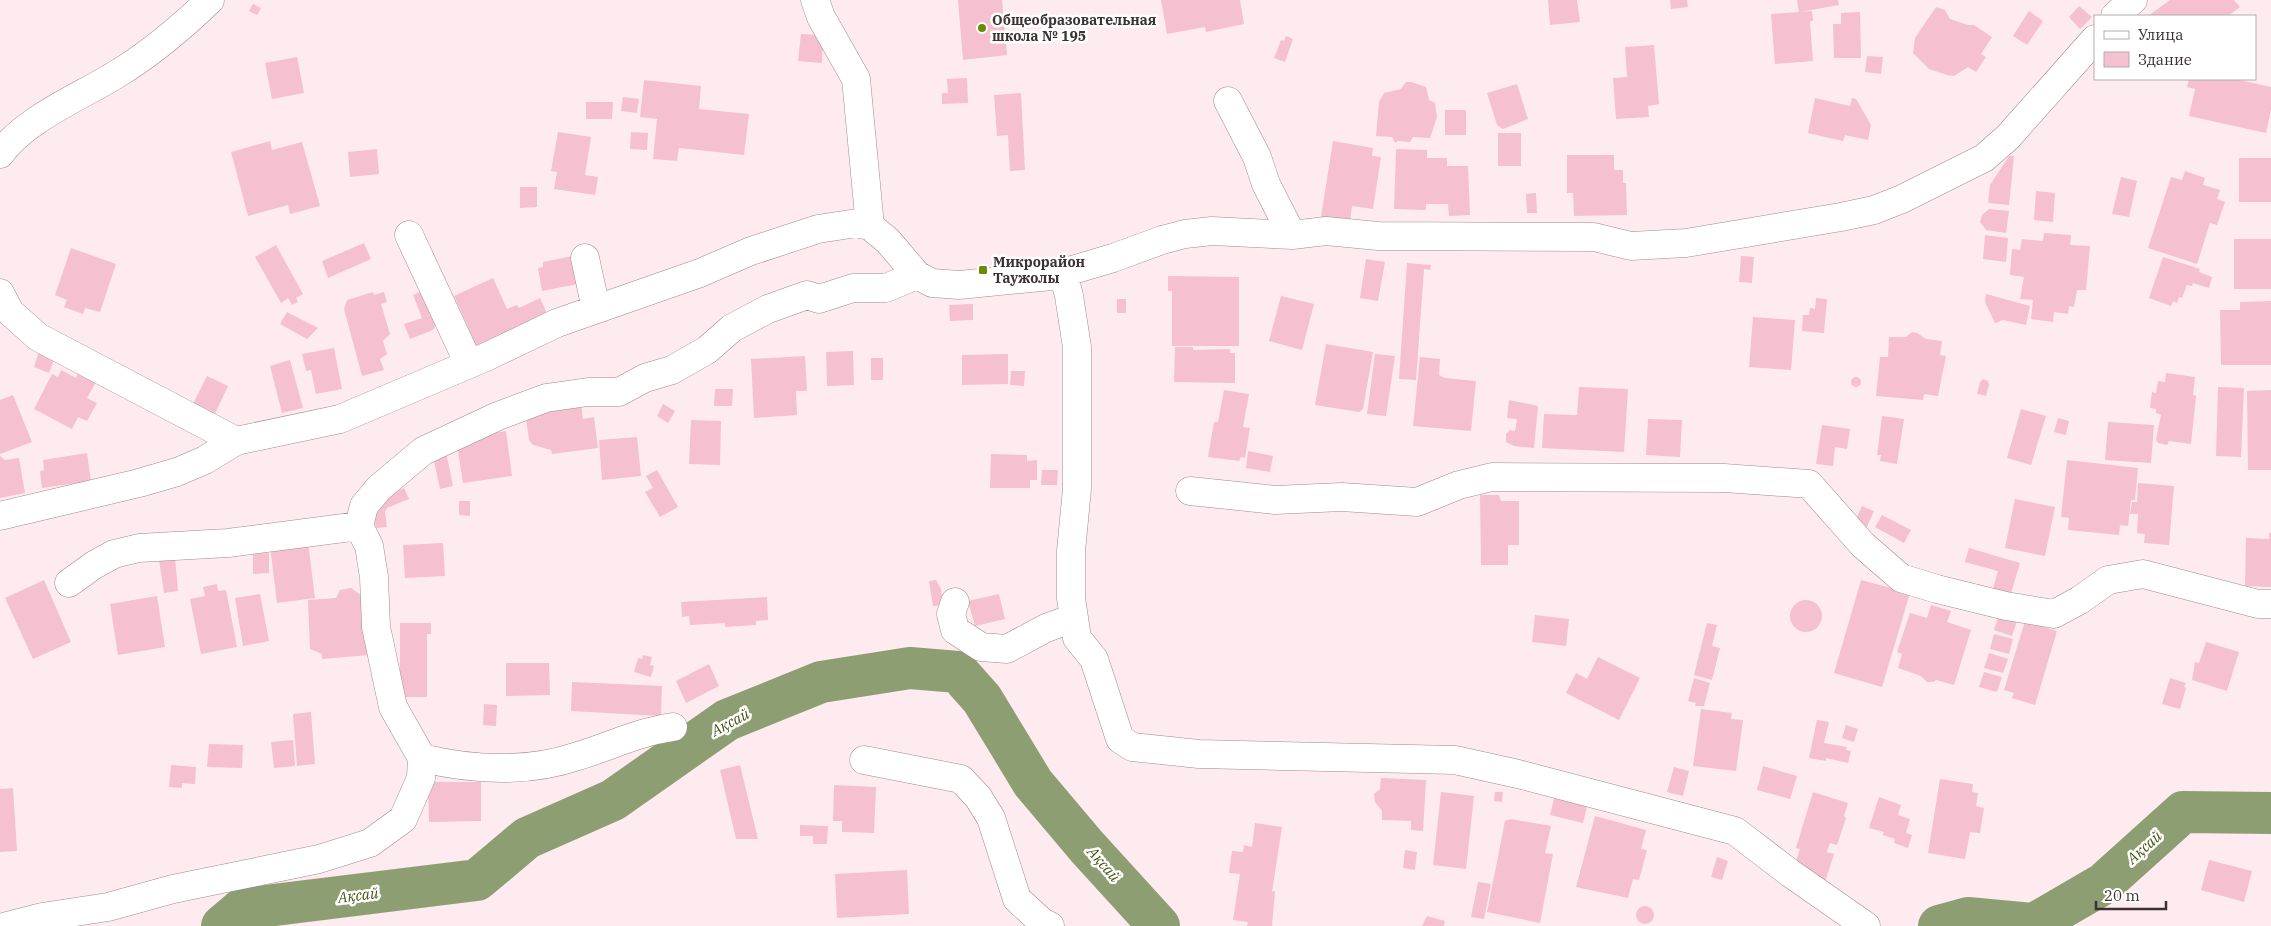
<svg xmlns="http://www.w3.org/2000/svg" width="2271" height="926" font-family="'IBM Plex Serif',serif">
  <rect width="100%" height="100%" fill="#feebf0"/>
  <g fill="none" stroke-linecap="round" stroke-linejoin="round">
    <path stroke="#8e9e73" stroke-width="42" d="M222,926L242,909L477,880L527,838L613,800L727,720L821,682L910,668L958,672L982,699L1033,783L1087,847L1159,926
      M1939,926L1968,918L2034,924L2103,884L2183,812L2271,813"/>
  </g>
  <path fill="#f5c0cf" d="M958,0H1002L1007,55L963,60Z
    M1161,0H1240L1244,24L1206,32L1205,27L1167,34Z
    M1548,0H1577L1580,22L1550,25Z
    M1670,0H1687L1688,7L1671,9Z
    M1797,0H1838L1839,5L1800,12L1812,11L1813,21H1810L1813,61L1775,64L1771,14L1799,12Z
    M2170,0H2234L2240,7L2228,16H2148Z
    M253,4L261,8L257,15L249,11Z
    M2079,6L2092,17L2080,29L2069,17Z
    M1936,7L1945,10L1950,19L1968,25H1974L1992,37L1981,54L1986,57L1976,72L1968,67L1954,76L1947,75L1929,69L1913,53L1915,38Z
    M2029,11L2043,21L2027,45L2013,36Z
    M1860,12L1861,58H1834L1833,24H1841V13Z
    M801,34L821,35L823,42L822,63L798,61Z
    M1286,36L1293,39L1285,62L1274,58L1281,40L1284,41Z
    M1654,45L1659,104L1648,106L1649,117L1616,119L1613,78L1627,77L1625,47Z
    M1867,56L1883,57L1881,74L1865,72Z
    M297,57L304,93L272,99L265,63Z
    M967,78L968,103L942,104V93H948L947,79Z
    M2189,79H2235L2271,87V110L2266,133L2189,116L2195,89L2187,87Z
    M644,80L701,86L699,109L749,114L744,155L679,148L677,161L653,159L657,119L640,117Z
    M1406,82H1411L1426,87L1429,100L1435,103L1437,117L1430,138L1413,137L1410,142L1398,141L1395,143L1392,137L1376,136L1379,102L1384,93L1401,89Z
    M1517,84L1528,119L1503,129L1497,125L1487,93Z
    M1021,93L1025,170L1010,171L1008,135L997,136L994,95Z
    M623,97L639,99L637,113L621,111Z
    M1815,98L1850,106L1852,98L1856,99L1871,125L1868,140L1845,135L1843,141L1808,133Z
    M586,102H613L612,119H586Z
    M1445,110H1466V135H1445Z
    M558,132L591,137L585,175L598,177L595,195L554,189L557,172L551,171Z
    M631,132L648,133L647,150L630,149Z
    M1498,133H1521V166H1498Z
    M270,141L272,150L302,142L320,206L290,214L288,205L248,216L231,152Z
    M1333,141L1373,148L1372,156L1381,157L1373,209L1352,206L1350,221L1321,217Z
    M377,149L379,174L350,177L348,152Z
    M1396,149L1427,150V158H1447V166H1468L1470,215L1449,216L1448,204H1426V210L1394,209Z
    M1567,155H1614V170H1623V183H1626L1627,215L1574,216L1573,193H1567Z
    M2009,156H2014L2009,205L1988,203L1990,185Z
    M2239,158H2271V202H2239Z
    M2185,171L2205,178L2203,185L2220,190L2217,199L2225,202L2217,225L2210,223L2197,264L2148,248L2171,177L2182,180Z
    M2121,177L2137,181L2129,217L2112,214Z
    M520,187H537V207L520,208Z
    M2036,191L2055,193L2053,222L2034,220Z
    M1536,193L1537,213H1527L1526,194Z
    M1989,209L2009,211L2006,233L1986,230L1980,222L1982,215Z
    M2044,233L2071,235L2070,245L2090,246L2086,290H2077L2074,307L2069,306L2068,314L2054,312L2053,322L2031,319L2033,300L2020,299L2024,277L2010,275L2012,249L2020,250L2022,239L2043,241Z
    M1985,235L2008,238L2006,262L1983,259Z
    M2234,239H2271V289H2234Z
    M364,243L371,259L328,278L322,261Z
    M276,245L303,294L296,298L298,302L292,305L288,298L281,303L255,257Z
    M71,248L116,264L100,312L85,308L83,314L64,307L67,300L55,295Z
    M573,256L578,284L542,291L538,268L543,267V262Z
    M1741,256L1754,257L1752,283L1739,282Z
    M2163,257L2200,269L2199,272L2212,277L2209,288L2193,283L2192,286L2187,285L2182,298L2179,297L2177,303L2173,301L2171,306L2149,298Z
    M1366,259L1385,262L1378,301L1360,298Z
    M1407,263L1431,265L1430,270L1424,269L1416,380L1399,379Z
    M1168,276L1239,277V346H1172V291H1168Z
    M493,278L507,309L517,305L519,308L540,298L550,320L475,354L464,329L468,327L454,296Z
    M428,289L439,319L433,330L410,339L404,324L422,318L413,295Z
    M373,292L374,295L384,292L387,302L381,304L390,334L383,341L387,354L380,359L384,370L362,376L344,309L347,300Z
    M1986,294L2030,306L2026,325L2003,320L1995,323L1985,302Z
    M1281,296L1314,304L1302,350L1269,341Z
    M1816,298L1827,299L1824,333L1802,331L1803,315H1809L1810,308L1815,309Z
    M1117,299H1126V313H1117Z
    M2271,301V365H2221L2220,310H2240V302Z
    M973,304V320L950,321L949,305Z
    M287,312L318,328L307,339L280,324Z
    M1753,317L1795,320L1791,370L1749,367Z
    M1912,332L1917,333L1926,339L1942,341L1940,355L1946,356L1938,396L1924,394L1923,400L1876,396L1880,357H1888L1889,337H1906Z
    M1326,344L1373,352L1363,409L1359,412L1315,405Z
    M1175,347H1193V350L1230,349V353H1235V383L1174,382Z
    M334,348L342,389L316,394L311,370L306,371L302,354Z
    M39,351L55,357L49,373L34,367Z
    M853,351L854,385L827,386L826,352Z
    M1008,354V384L962,385V355Z
    M1375,354L1395,356L1386,416L1367,414Z
    M805,356L807,391H796L797,415L754,418L751,359Z
    M1420,357L1440,359L1439,375L1445,378L1476,381L1471,431L1413,426Z
    M871,358H883V380H871Z
    M290,360L303,408L282,413L270,366Z
    M61,370L76,378L78,373L96,382L87,398L97,403L87,421L78,417L72,429L34,409L52,374L58,377Z
    M1011,371H1025L1024,386L1010,385Z
    M2166,373L2195,377L2193,395L2196,396L2191,444L2169,441L2167,445L2158,443L2156,439L2161,415L2156,413V409L2150,408L2152,392L2156,393L2158,381L2165,382Z
    M207,376L228,386L214,416L192,406Z
    M1851 382a5 5 0 1 1 10 0a5 5 0 1 1-10 0Z
    M1983,379L1988,381L1989,385L1986,396L1977,394L1980,382Z
    M1579,387L1628,389L1624,452L1542,448L1544,414L1577,415Z
    M2218,387L2244,388L2241,457L2216,456Z
    M715,389H733L732,406H714Z
    M1224,390L1249,394L1243,427L1250,428L1245,458L1241,457L1239,461L1208,457L1214,422H1218Z
    M2271,390V470H2248L2247,391Z
    M13,395L32,442L0,454V400Z
    M580,396L583,419L594,417L598,448L552,454L551,450L533,445L529,440L525,412Z
    M1509,400L1538,406L1534,448L1514,446L1506,442V434L1510,430L1515,431L1517,419L1507,418Z
    M663,404L675,411L668,423L657,416Z
    M2021,409L2046,416L2031,465L2007,458Z
    M1882,416L1904,419L1897,464L1880,461L1881,455H1877Z
    M2058,418L2069,421L2066,435L2054,432Z
    M1648,419L1682,420L1680,457L1646,455Z
    M691,420L721,421L720,465L689,464Z
    M2108,422L2154,425L2151,463L2105,460Z
    M1822,425L1850,429L1847,449L1835,447L1833,466L1816,464Z
    M506,431L512,476L463,483L456,438Z
    M637,437L641,476L602,480L599,440Z
    M1248,451L1273,456L1270,472L1246,468Z
    M446,452L453,486L440,489L434,461L437,460V454Z
    M87,453L91,481L42,488L40,471L44,470L43,460Z
    M991,454L1027,455V461L1037,460V480H1030V488H990Z
    M0,456L5,460L19,458L25,493L0,498Z
    M2067,460L2138,468L2135,500H2131L2128,526L2120,525L2119,535L2068,530L2069,518L2061,517Z
    M657,470L678,507L660,517L645,492L653,488L646,476Z
    M1042,470H1058L1057,485H1041Z
    M2138,483L2174,486L2169,545L2144,543L2145,534L2137,533L2138,514H2130L2132,502H2137Z
    M404,488L409,499L387,508L385,512L387,527L376,528L374,514L388,494Z
    M1480,495H1499L1501,501H1519V545H1508V565H1481Z
    M2015,499L2055,507L2045,556L2005,548Z
    M459,501H470V516L459,515Z
    M1862,506L1874,511L1865,531L1853,526Z
    M1882,515L1911,530L1904,543L1875,527Z
    M2269,533H2271V587L2245,586L2246,538L2269,539Z
    M308,542L315,598L277,603L270,546Z
    M443,543L445,576L405,578L403,545Z
    M1969,548L2020,563L2009,600L1991,595L1998,571L1965,562Z
    M269,553V573L253,574V554Z
    M175,558L178,591L164,593L159,560Z
    M44,580L71,642L33,659L5,598Z
    M936,580L941,589L943,605L933,606L929,581Z
    M1861,580L1910,593L1882,687L1834,673Z
    M217,584L218,591L226,590L237,647L201,654L190,599L205,596L203,587Z
    M351,588L365,598L369,655L322,659V654L310,649L308,600L336,598L340,590Z
    M260,594L269,641L243,646L235,598Z
    M999,594L1005,619L975,626L968,601Z
    M157,596L165,647L118,655L110,604Z
    M767,597L768,620L756,621V625L725,627V623L690,625L689,616L682,617L681,602Z
    M1790 616a16 16 0 1 1 32 0a16 16 0 1 1-32 0Z
    M1931,605L1951,611L1947,622L1971,630L1954,685L1936,680L1934,682H1927L1921,676L1898,668L1902,654L1897,652L1910,613L1927,618Z
    M1535,615L1569,619L1566,646L1532,642Z
    M1999,615L2017,621L2012,636L1994,630Z
    M2025,621L2057,631L2035,705L2012,698L2014,693L2004,690Z
    M400,623H431V634H427V697H400Z
    M1707,623L1717,625L1712,646L1720,648L1712,680L1694,675Z
    M1994,634L2013,639L2009,654L1990,649Z
    M2206,642L2239,652L2227,691L2192,680L2195,662L2199,663Z
    M1989,653L2008,659L2003,673L1984,668Z
    M643,655L652,657L650,665L654,666L651,677L634,672L638,658L642,659Z
    M1598,657L1640,678L1619,720L1566,693L1576,673L1587,679Z
    M506,663H549L550,695L506,696Z
    M709,664L719,686L686,703L676,681Z
    M1984,672L2002,677L1997,692L1979,687Z
    M1694,678L1710,683L1704,706H1695L1696,703L1688,701Z
    M2170,678L2186,683L2184,687L2186,688L2180,709L2162,704Z
    M572,682L662,686L661,716L571,711Z
    M484,704L497,705L496,726L483,725Z
    M1701,709L1732,713L1731,719L1743,720L1736,771L1693,766Z
    M311,712L315,764L297,766L293,714Z
    M1817,720L1829,722L1824,743L1847,747L1846,750L1851,751L1848,763L1826,758V761L1809,758Z
    M1846,725L1858,729L1854,742L1842,738Z
    M293,740L295,766L274,768L271,742Z
    M209,744L243,745L242,768L207,767Z
    M171,765L196,767L195,784L182,783V788L169,787Z
    M740,765L758,839H736L720,770Z
    M1763,766L1797,776L1790,799L1757,790Z
    M1674,767L1689,771L1683,796L1667,792Z
    M1381,778L1426,780L1423,831L1411,830V821L1382,820V811L1375,802L1374,794L1380,789Z
    M1940,779L1973,784L1972,792L1978,793L1976,806L1984,808L1980,833L1970,832L1965,859L1928,853Z
    M428,782H481V821L429,822Z
    M834,785L876,787L874,833L842,832V821H833Z
    M13,788L17,851L0,852V789Z
    M1441,792L1474,796L1466,869L1433,865Z
    M1495,792H1503L1502,802L1494,801Z
    M1813,792L1848,803L1844,816L1846,818L1837,845L1830,843L1827,852L1834,854L1824,885L1793,871L1800,849L1796,848Z
    M1555,795L1588,802L1583,823L1550,815Z
    M1879,797L1901,805L1898,815L1910,819L1906,833L1912,835L1908,848L1894,843L1895,839L1883,835L1884,832L1869,828Z
    M1595,816L1646,830L1641,849L1647,850L1639,880L1633,879L1628,898L1576,887Z
    M1511,819L1551,826L1545,853L1553,854L1540,923L1487,912L1505,821Z
    M1255,823L1282,827L1272,892L1275,891L1272,926H1247L1248,922L1233,920L1240,874L1229,873L1232,851L1243,852L1244,845L1252,847Z
    M800,825L828,826L827,844H813V836H800Z
    M1405,850L1417,852L1415,870L1403,868Z
    M1717,857L1728,861L1722,880L1711,877Z
    M2209,860L2252,871L2244,902L2201,890Z
    M907,870L909,914L837,918L835,874Z
    M1478,882L1491,884L1484,919L1471,917Z
    M1636 915a9 9 0 1 1 18 0a9 9 0 1 1-18 0Z
    M1427,916L1445,921L1444,926H1422Z"/>
  <g fill="none" stroke-linecap="round" stroke-linejoin="round">
    <defs>
      <path id="minor" d="M815,0L821,17L856,79L870,226
        M2115,16L2133,0
        M1228,101L1257,157L1266,184L1292,235
        M0,154C25,119 80,97 117,74C150,54 182,27 210,0
        M409,235L469,364
        M585,258L596,309
        M1063,272L1069,296L1077,347V489L1071,551V598L1077,638L1094,659L1120,739L1132,747L1199,754L1455,760L1518,774L1735,831L1790,873L1866,926
        M0,293L10,312L38,337L236,441
        M1190,491L1275,500L1342,497L1417,502L1459,485L1492,477L1724,478L1809,484L1863,545L1901,578L1937,589L2006,606L2054,614L2080,600L2108,580L2143,574L2258,604H2271
        M0,516L139,483L177,472L205,460L236,441L340,419L486,357L557,323L700,273L751,251L818,229L857,223L870,226L888,241L917,275L932,283L959,285L1052,276L1113,258L1162,240L1185,234L1212,231L1292,235L1326,231L1378,236L1594,237L1631,246L1686,243L1841,217L1874,210L1902,199L1984,158L2008,137L2095,39
        M69,583L94,565L114,554L139,548L228,543L359,526
        M955,602L951,614L955,630L981,647L1007,649L1046,628L1074,618
        M422,758C472,770 528,773 578,756C611,746 638,732 673,727
        M864,760L961,779L978,797L991,818L1017,899L1042,922L1050,926
        M7,926L42,917L108,907L173,889L319,859L370,843L403,819L421,778L422,758L393,707L376,627L374,577L369,546L359,526L364,506L379,488L423,451L498,416L546,398L588,392H619L645,378L672,370L707,350L732,328L768,309L807,295L819,299L853,288H886L917,275"/>
    </defs>
    <use href="#minor" stroke="#9f8a90" stroke-width="29"/>
    <use href="#minor" stroke="#fff" stroke-width="28"/>
  </g>
  <g fill="#6b8a07" stroke="#fff" stroke-width="2">
    <circle cx="982" cy="28" r="5"/>
    <rect x="978" y="265" width="10" height="10" rx="2.5"/>
  </g>
  <g text-anchor="middle" dominant-baseline="central" stroke-width="5" stroke-linejoin="round" paint-order="stroke">
    <g font-size="14" font-weight="bold" fill="#3b3234" stroke="#fff" text-anchor="start">
      <text x="992" y="20">Общеобразовательная<tspan x="992" dy="16">школа № 195</tspan></text>
      <text x="993" y="262">Микрорайон<tspan x="993" dy="16">Таужолы</tspan></text>
    </g>
    <g font-size="15" font-style="italic" fill="#435613" stroke="#fff">
      <text transform="translate(730 722) rotate(-28)">Ақсай</text>
      <text transform="translate(2144 847) rotate(-42)">Ақсай</text>
      <text transform="translate(1104 864) rotate(49)">Ақсай</text>
      <text transform="translate(358 895) rotate(-7)">Ақсай</text>
    </g>
  </g>
  <rect x="2094" y="15" width="162" height="65" fill="#ffffff" stroke="#b1adae"/>
  <rect x="2104" y="31" width="25" height="8" fill="#ffffff" stroke="#b1adae"/>
  <text x="2138" y="40" font-size="15" fill="#3b3234">Улица</text>
  <rect x="2104" y="52" width="25" height="15" fill="#f5c0cf" stroke="#b1adae"/>
  <text x="2138" y="65" font-size="15" fill="#3b3234">Здание</text>
  <path d="M2096 901v8h70v-8" fill="none" stroke="#3b3234" stroke-width="2.5"/>
  <text x="2104" y="901" font-size="15" fill="#3b3234" stroke="#ffffff" stroke-width="4" paint-order="stroke">20 m</text>
</svg>
